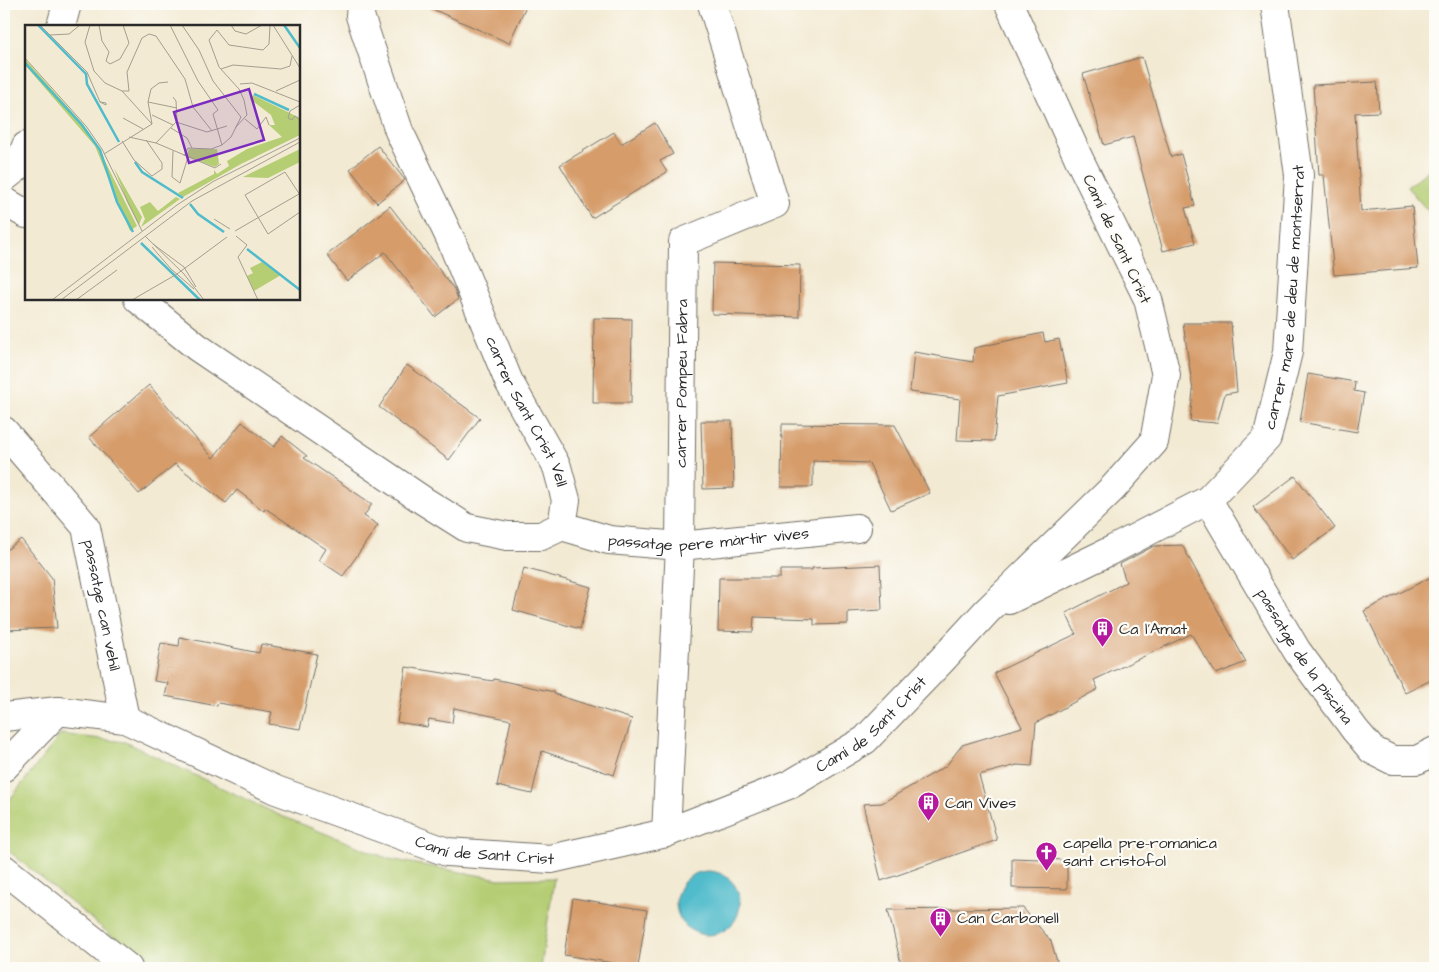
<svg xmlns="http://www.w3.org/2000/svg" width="1439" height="972" font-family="'Architects Daughter',sans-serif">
  <rect width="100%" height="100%" fill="#fdfcf7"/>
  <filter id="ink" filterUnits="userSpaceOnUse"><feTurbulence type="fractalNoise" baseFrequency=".02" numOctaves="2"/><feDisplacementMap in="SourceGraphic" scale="10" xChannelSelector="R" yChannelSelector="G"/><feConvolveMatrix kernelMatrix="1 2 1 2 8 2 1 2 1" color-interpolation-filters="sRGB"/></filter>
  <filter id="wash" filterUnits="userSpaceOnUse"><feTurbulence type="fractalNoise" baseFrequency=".0096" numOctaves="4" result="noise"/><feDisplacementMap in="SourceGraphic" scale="20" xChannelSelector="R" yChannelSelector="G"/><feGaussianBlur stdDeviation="1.12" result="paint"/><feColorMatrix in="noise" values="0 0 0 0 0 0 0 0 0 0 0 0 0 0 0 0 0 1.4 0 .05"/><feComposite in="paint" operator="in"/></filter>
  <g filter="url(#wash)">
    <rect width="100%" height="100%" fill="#f3ead3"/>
    <path fill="#b5ce74" stroke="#707c50" d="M1435,165V219L1407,187Z
      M61,734L125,742L279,815L389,859L499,879L554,878L541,968H151L4,847V807Z"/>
    <path fill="#4fbbcb" stroke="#3d737b" d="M676 903a32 32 0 1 1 64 0a32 32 0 1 1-64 0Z"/>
    <g id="blocks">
      <path fill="#d69c6b" d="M421,4H527L509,43Z
        M1142,57L1171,157L1181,154L1195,206L1185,208L1195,243L1163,251L1133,137L1104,145L1083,74Z
        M1377,82L1379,112L1355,113L1361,211L1412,206L1418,268L1334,275L1324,175H1319L1313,85Z
        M655,123L673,154L660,161L667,172L592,218L560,165L614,132L621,144Z
        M378,146L405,180L377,203L350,169Z
        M390,206L454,289L458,299L435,317L385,252L347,281L327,255Z
        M713,263L800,265L799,317L712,314Z
        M594,318L632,319L631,403H593Z
        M1183,323H1231L1237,392L1225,394L1217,423L1190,421L1193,391Z
        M1043,333L1045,342L1059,339L1068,383L998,396L994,441L957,440L960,399L910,392L914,352L973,362L974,348Z
        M407,365L480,418L449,460L379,407Z
        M1308,374L1355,382L1354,391L1364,393L1357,432L1300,422Z
        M149,385L213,458L242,422L274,447L282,436L307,456L304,458L372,504L364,516L378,525L343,576L319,560L326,549L265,508L264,511L237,490L226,503L175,464L139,494L89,437Z
        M701,421H732L734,488L703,489Z
        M782,424L895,425L930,493L891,510L869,463L813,461V487H781Z
        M1295,476L1335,528L1292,560L1253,507Z
        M21,539L52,578L57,628L4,630V552Z
        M1182,545L1246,662L1216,674L1191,634L1094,680L1098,689L1036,723L1032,766L1017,765L979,775L997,840L881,881L863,804L882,803L946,766L962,745L1022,727L994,673L1076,634L1066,613L1126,582L1120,564L1154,546Z
        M880,565L882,610L848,612V624L814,625V619L754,617L753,632L718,631L719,578H780V570H812V568Z
        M524,568L591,587L580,629L513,610Z
        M1435,575V678L1405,693L1364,611Z
        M180,637L259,653L261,644L317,654L300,729L269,724L272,712L218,703L217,706L165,696L168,683L154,681L161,643L179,646Z
        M406,667L493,681L494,679L554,692V694L632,719L614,775L542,751L532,794L497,786L511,720L454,708L452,723L429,719L427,727L397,722Z
        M1012,858L1067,860V889L1012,888Z
        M573,898L647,910L638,967L564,955Z
        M1023,908L1051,941L1059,968H902L888,910Z"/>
    </g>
  </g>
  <g filter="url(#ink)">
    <use href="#blocks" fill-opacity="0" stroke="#716e66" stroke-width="1"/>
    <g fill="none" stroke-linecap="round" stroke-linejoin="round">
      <defs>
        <g id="minor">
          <path id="s1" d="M361,4L360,16L399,131L451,240L509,382L557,467L566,500L562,526"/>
          <path d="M61,26L67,4"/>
          <path d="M4,178L18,167L26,146"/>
          <path d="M4,201L26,214"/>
          <path d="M138,299L197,347L424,501L467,528L507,536H541L562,526"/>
          <path id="s2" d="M4,431L86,527L125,719"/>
          <path id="s3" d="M1208,500L1297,651L1355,730L1372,750L1392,760H1417L1435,751"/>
          <path id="s4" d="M562,526L609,540L680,546L857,528"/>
          <path id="s5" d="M1009,600L1114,549L1208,500L1267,438L1288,352L1299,175L1275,4"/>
          <path d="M4,717L58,711"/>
          <path id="s6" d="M4,767L58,711L125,719L276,790L447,852L551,859L666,833L791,784L865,740L941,661L987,611L1113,488L1154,442L1166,375L1148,299L1079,159L1009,4"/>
          <path id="s7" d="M666,833L680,546L683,242L775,204L712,4"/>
          <path d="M4,869L128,968"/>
        </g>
      </defs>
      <use href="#minor" stroke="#716e66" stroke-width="30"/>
      <use href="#minor" stroke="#fff" stroke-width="28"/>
    </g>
  </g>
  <defs>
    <symbol id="building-pin" viewBox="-11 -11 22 30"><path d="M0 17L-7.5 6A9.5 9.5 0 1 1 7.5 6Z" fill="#b5179e" stroke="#fdfcf7"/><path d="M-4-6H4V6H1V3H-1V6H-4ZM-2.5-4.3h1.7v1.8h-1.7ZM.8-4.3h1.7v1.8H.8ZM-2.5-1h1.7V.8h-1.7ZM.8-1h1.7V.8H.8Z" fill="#fff"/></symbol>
    <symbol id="church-pin" viewBox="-11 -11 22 30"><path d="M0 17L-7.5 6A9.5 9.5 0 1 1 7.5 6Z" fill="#b5179e" stroke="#fdfcf7"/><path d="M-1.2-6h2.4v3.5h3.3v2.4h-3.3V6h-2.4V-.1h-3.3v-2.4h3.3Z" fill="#fff"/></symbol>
  </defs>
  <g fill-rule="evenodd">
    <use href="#building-pin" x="1090" y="616" width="25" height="34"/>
    <use href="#building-pin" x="916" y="790" width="25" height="34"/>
    <use href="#church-pin" x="1034" y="840" width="25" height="34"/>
    <use href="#building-pin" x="928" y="906" width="25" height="34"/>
  </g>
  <g text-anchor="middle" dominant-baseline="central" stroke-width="4.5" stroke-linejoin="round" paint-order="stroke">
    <g font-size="16" fill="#2b2b2b" stroke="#fdfcf7">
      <text transform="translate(1117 239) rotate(65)">Camí de Sant Crist</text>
      <text stroke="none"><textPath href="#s5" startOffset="451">carrer mare de deu de montserrat</textPath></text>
      <text stroke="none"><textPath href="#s7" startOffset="450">carrer Pompeu Fabra</textPath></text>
      <text stroke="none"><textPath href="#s1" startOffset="442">carrer Sant Crist Vell</textPath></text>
      <text stroke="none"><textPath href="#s4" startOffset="149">passatge pere màrtir vives</textPath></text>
      <text stroke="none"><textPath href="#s2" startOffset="206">passatge can vehil</textPath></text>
      <text stroke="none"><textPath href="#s3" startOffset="184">passatge de la piscina</textPath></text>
      <text stroke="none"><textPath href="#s6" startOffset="951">Camí de Sant Crist</textPath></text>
      <text stroke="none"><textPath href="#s6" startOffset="531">Camí de Sant Crist</textPath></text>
    </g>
    <g font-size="16" fill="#2b2b2b" stroke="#fdfcf7" text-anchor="start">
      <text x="1119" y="629">Ca l'Amat</text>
      <text x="945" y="803">Can Vives</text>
      <text x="1063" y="843">capella pre-romanica<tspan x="1063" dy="18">sant cristofol</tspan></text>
      <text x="957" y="918">Can Carbonell</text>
    </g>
  </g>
  <g transform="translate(25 25)">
    <rect width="275" height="275" fill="#f3ead3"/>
    <path d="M0,34L57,98L72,120L112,201L105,206L70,121L0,40ZM228,70L275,93V110L216,139L158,172L153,168L189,149V145L192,149L204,141L202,136L222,124L257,112L244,100H250L246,90L225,74ZM164,124H192L194,139L190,142L161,131ZM275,124V137L243,153L218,152ZM89,143L117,192L114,200L103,179ZM151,172L155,174L116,202L120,194L115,182L125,177L133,186ZM237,237L256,250L229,266L222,251L228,248L225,243Z" fill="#b5ce74"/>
    <path fill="none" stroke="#4fbbcb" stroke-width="2.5" d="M13,0L61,49L62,59L94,117M259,0L275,23M0,38L57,100L75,125L92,177L108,207M229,69L264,85M110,137L117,147L158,173M165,179L173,189L199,207M116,218L175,275M222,224L275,265"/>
    <path fill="none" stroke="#a39e90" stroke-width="1" d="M15,0L62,47L75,77L81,80V78L75,77M65,0L60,17L69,46L80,58L97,66L127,99M74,0L77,16L84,27L81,36L85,39L95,34L104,18L98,0M145,0L173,56L193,85L188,89L197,120M157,0L174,25L188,56L216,92L206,112L197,120L186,124L163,123L159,131M206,0L210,6L221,9L237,0M248,0L275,43M25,10L44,9L55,0M0,33L61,101L77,124L117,206M196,44L208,40L256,44L265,41L267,31M215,59L227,58L275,77M97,66H104L102,47L117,13L124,9L131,11L160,54L168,82L187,106M251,66L275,55M123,77L152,83M275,80L265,86L263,93L267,95L270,91L275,95M127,90L148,100M98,93L118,104M220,94L232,104L241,92L244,100M151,97L182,107L202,101M146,103L162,113L167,123M210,103L222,90L219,75L214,64L194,42L184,15L192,5L204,20L238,25L244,19L245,0M104,112L131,118L190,143L196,139M97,116L109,135L127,151L137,144V138L121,115M131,118L152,96L151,76L148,72M148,126L147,152L155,158L163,132M79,129L127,99L123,77L126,64L134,58L143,57M275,170L260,147L220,170L243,209L275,187M189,194L205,204M210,206L274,169M120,211L159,249L179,275M211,211L222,220L213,232L233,275M128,219L159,242L171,262M127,222L146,244L169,264M27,275L152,180L189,156L275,113M36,275L167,176L275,117M51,275L92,245M107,275L152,249L202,212"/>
    <path fill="#7b2cbf" fill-opacity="0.15" stroke="#7b2cbf" stroke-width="2.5" d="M224,64L239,115L164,138L149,87Z"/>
    <rect width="275" height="275" fill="none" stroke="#2b2b2b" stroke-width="2.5"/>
  </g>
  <rect width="1439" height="972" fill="none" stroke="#fdfcf7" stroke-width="20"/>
</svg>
